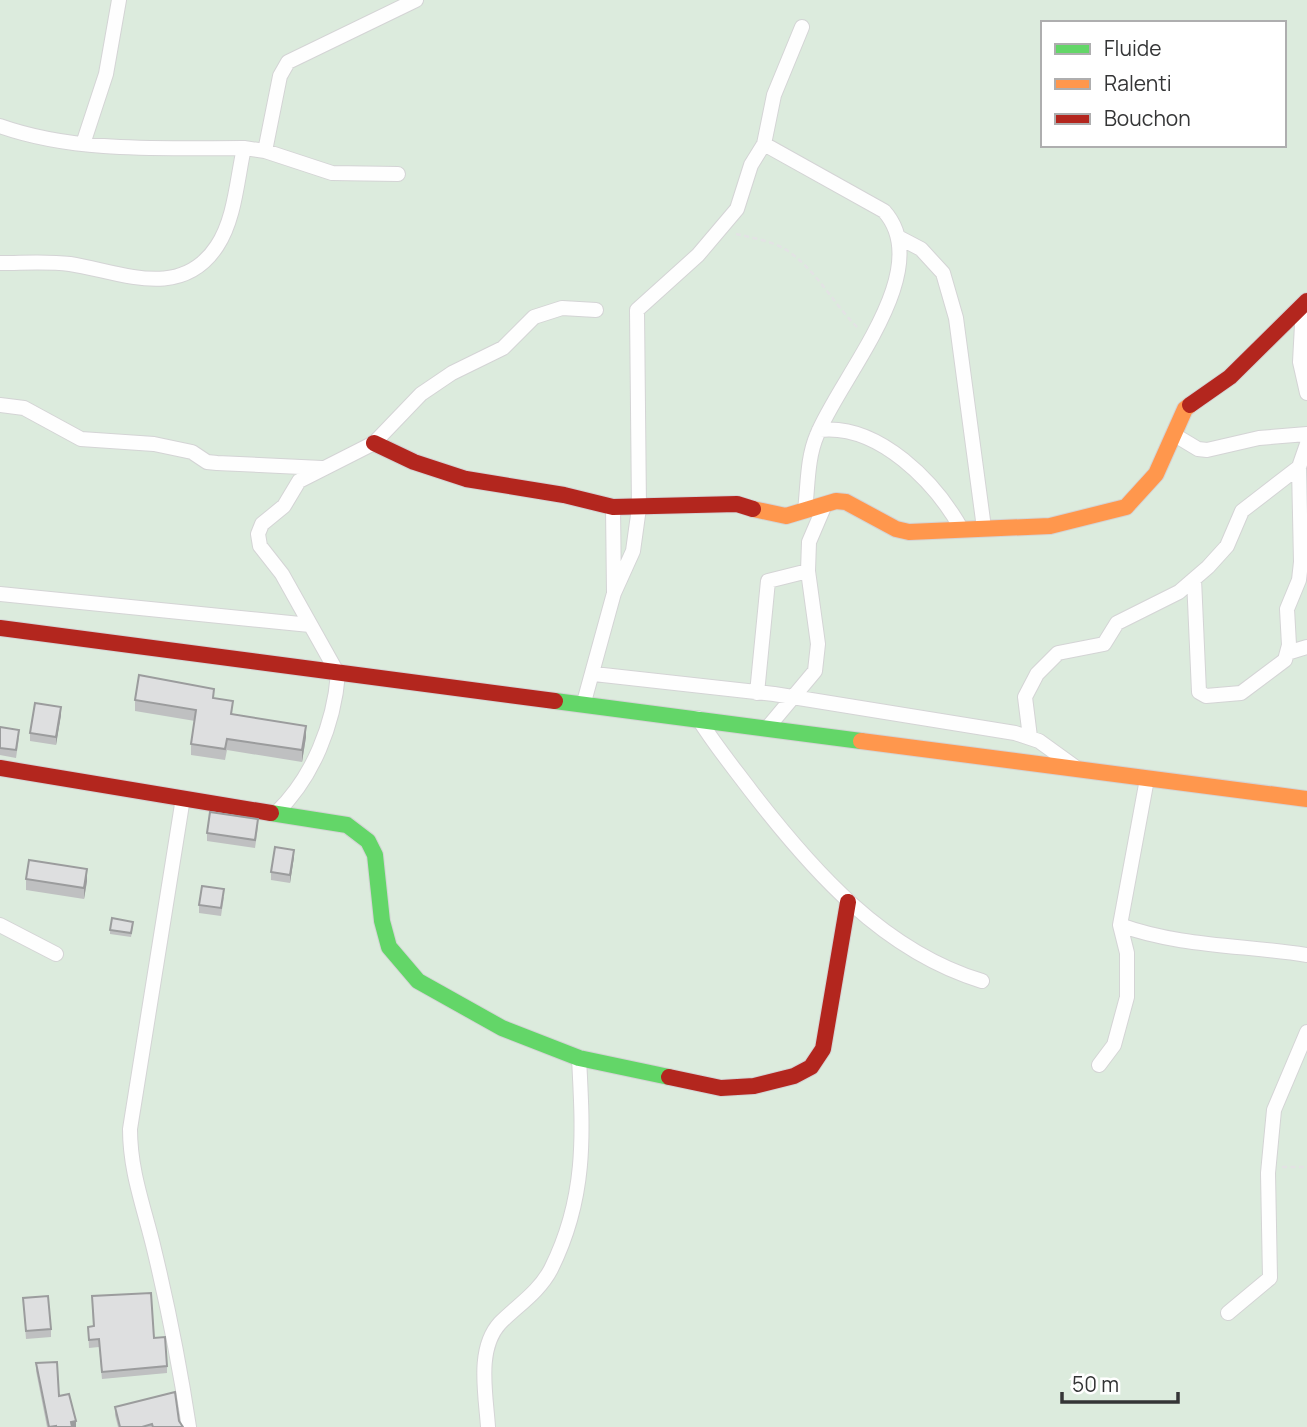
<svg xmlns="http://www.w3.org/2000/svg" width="1307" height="1427" font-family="Manrope,sans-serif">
  <rect width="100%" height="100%" fill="#f7f8f9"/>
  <path fill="#dcebdd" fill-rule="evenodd" d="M0,0H1307V1427H0ZM1043,23H1284V145H1043Z"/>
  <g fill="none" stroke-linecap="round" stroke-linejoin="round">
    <defs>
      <path id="street" d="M0,126C76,153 164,148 244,148L265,151L332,173L398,174
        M83,144L106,74L119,0
        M764,144L884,211C937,270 840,377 817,435C807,458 808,486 805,510
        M265,151L280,76L288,62L416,0
        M900,238L921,249L943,273L956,318L984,528
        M0,263C23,263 47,261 70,264C121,272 181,301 217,246C235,219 237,179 244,148
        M1303,306L1300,362L1307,393
        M0,405L24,408L81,439L154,444L192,452L207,462L217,463L322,468
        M819,430C879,423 936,483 962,530
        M1173,434L1198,449L1207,450L1259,438L1307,434
        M1194,579L1199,692L1206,696L1241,693L1285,660L1289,645L1287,609L1299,580L1301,562L1299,467L1307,444
        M614,593L633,551L639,508L637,310L698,255L737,209L751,165L764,144L774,95L802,27
        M0,594L310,625
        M1287,653L1307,647
        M594,674L774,694L1015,733L1039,741L1075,767
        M757,693L768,581L808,571
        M584,702L614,593L613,507
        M698,718C714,744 733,767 751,791C812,870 883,951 982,981
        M768,727L815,671L818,644L808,571L809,542L824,507
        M1030,737L1025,697L1037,674L1058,653L1104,644L1117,623L1179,592L1208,567L1227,546L1242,511L1299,467
        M183,798L130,1129C130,1172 144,1207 154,1249C168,1307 180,1368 189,1427
        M277,812C313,777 334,724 338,674L282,574L260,546L258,534L262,524L284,506L299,481L374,443L421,394L452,373L503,348L534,317L562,308L596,310
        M0,925L56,954
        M1120,925C1180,947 1245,945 1307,955
        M1099,1065L1114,1045L1127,997V953L1120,925L1147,779
        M1228,1313L1270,1278L1268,1173L1274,1110L1307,1032
        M488,1427C486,1395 476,1349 500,1323C518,1305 539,1292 551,1269C587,1197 583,1134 579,1058"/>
      <path id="fast" d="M555,701L861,741
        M271,813L347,825L368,841L375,855L382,921L389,947L418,981L502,1028L579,1058L669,1077"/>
      <path id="slow" d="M753,509L786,516L836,501L846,502L896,529L909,532L1050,526L1126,507L1156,474L1185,409L1190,405
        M861,741L1307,799"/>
      <path id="jam" d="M1190,405L1230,377L1307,301
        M374,443L414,462L466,479L564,495L613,507L737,504L753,509
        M0,628L555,701
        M0,768L271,813
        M669,1077L721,1088L754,1086L794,1076L811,1067L823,1049L848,902"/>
    </defs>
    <use href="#street" stroke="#d4d4d5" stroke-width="16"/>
    <use href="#fast" stroke="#d4d4d5" stroke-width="18"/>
    <use href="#slow" stroke="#d4d4d5" stroke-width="18"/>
    <use href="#jam" stroke="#d4d4d5" stroke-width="18"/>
    <path stroke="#e3e3e4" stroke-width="2.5" stroke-dasharray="5 3.5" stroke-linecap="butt" d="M736,234C753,238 773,241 788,251C817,271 834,305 859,329
      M1282,1167H1307"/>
    <use href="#street" stroke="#fefefe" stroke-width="14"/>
    <use href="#fast" stroke="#63d668" stroke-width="16"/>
    <use href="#slow" stroke="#ff974d" stroke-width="16"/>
    <use href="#jam" stroke="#b3261e" stroke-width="16"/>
  </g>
  <path fill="#bfc0c1" d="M214,698L233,714L306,737L302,762L227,750L225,760L191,755V744L195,721L135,711V700Z
    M61,715L56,745L30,741V733Z
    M0,727L19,738L16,758L0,755Z
    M258,827L255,848L207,841V833Z
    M294,857L290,883L271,880V872Z
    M26,879L87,881L84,899L26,890Z
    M224,897L221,916L199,913V905Z
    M133,925L131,937L110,934V930Z
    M92,1296L154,1338L167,1366V1373L102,1379L99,1347L89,1348L88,1327H93Z
    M23,1298L51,1329V1337L26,1339Z
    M36,1363L59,1396L76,1427H47L36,1371Z
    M115,1407L179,1421L183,1427H118L115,1415Z"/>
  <path fill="#9b9c9d" d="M61,707V715L56,745V737Z
    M306,726V737L302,762V750Z
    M294,850V857L290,883V875Z
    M87,869V881L84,899V888Z
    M76,1421V1427H71V1422Z"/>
  <path fill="#dedfe0" stroke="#9b9c9d" stroke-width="2" d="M139,675L214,689L213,698L233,701L231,714L306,726L302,750L227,739L225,749L191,744L196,710L135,700Z
    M35,703L61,707L56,737L30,733Z
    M0,727L19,730L16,750L0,748Z
    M210,812L258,819L255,840L207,833Z
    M275,847L294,850L290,875L271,872Z
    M29,860L87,869L84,888L26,879Z
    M202,886L224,889L221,908L199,905Z
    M112,918L133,922L131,933L110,930Z
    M151,1293L154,1338L165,1337L167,1366L102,1372L99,1339L89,1340L88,1327L94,1326L92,1296Z
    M48,1296L51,1329L26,1331L23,1298Z
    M57,1362L59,1396L69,1394L76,1421L71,1422L72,1427H56V1426L49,1427L36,1363Z
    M175,1392L179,1421L183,1427H153L152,1424L142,1427H120L115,1407Z"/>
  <rect x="1041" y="21" width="245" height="126" fill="#ffffff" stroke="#aeaeaf" stroke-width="2"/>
  <rect x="1055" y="44" width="35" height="10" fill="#63d668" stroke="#aeaeaf" stroke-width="2"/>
  <text x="1104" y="56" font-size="21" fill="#343536">Fluide</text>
  <rect x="1055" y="79" width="35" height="10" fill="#ff974d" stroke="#aeaeaf" stroke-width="2"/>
  <text x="1104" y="91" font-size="21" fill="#343536">Ralenti</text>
  <rect x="1055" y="114" width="35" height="10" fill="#b3261e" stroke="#aeaeaf" stroke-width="2"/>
  <text x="1104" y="126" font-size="21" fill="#343536">Bouchon</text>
  <path d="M1062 1392v10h116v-10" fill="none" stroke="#343536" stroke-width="3.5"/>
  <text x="1072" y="1392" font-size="21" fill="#343536" stroke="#ffffff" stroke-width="5" paint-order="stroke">50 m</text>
</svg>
